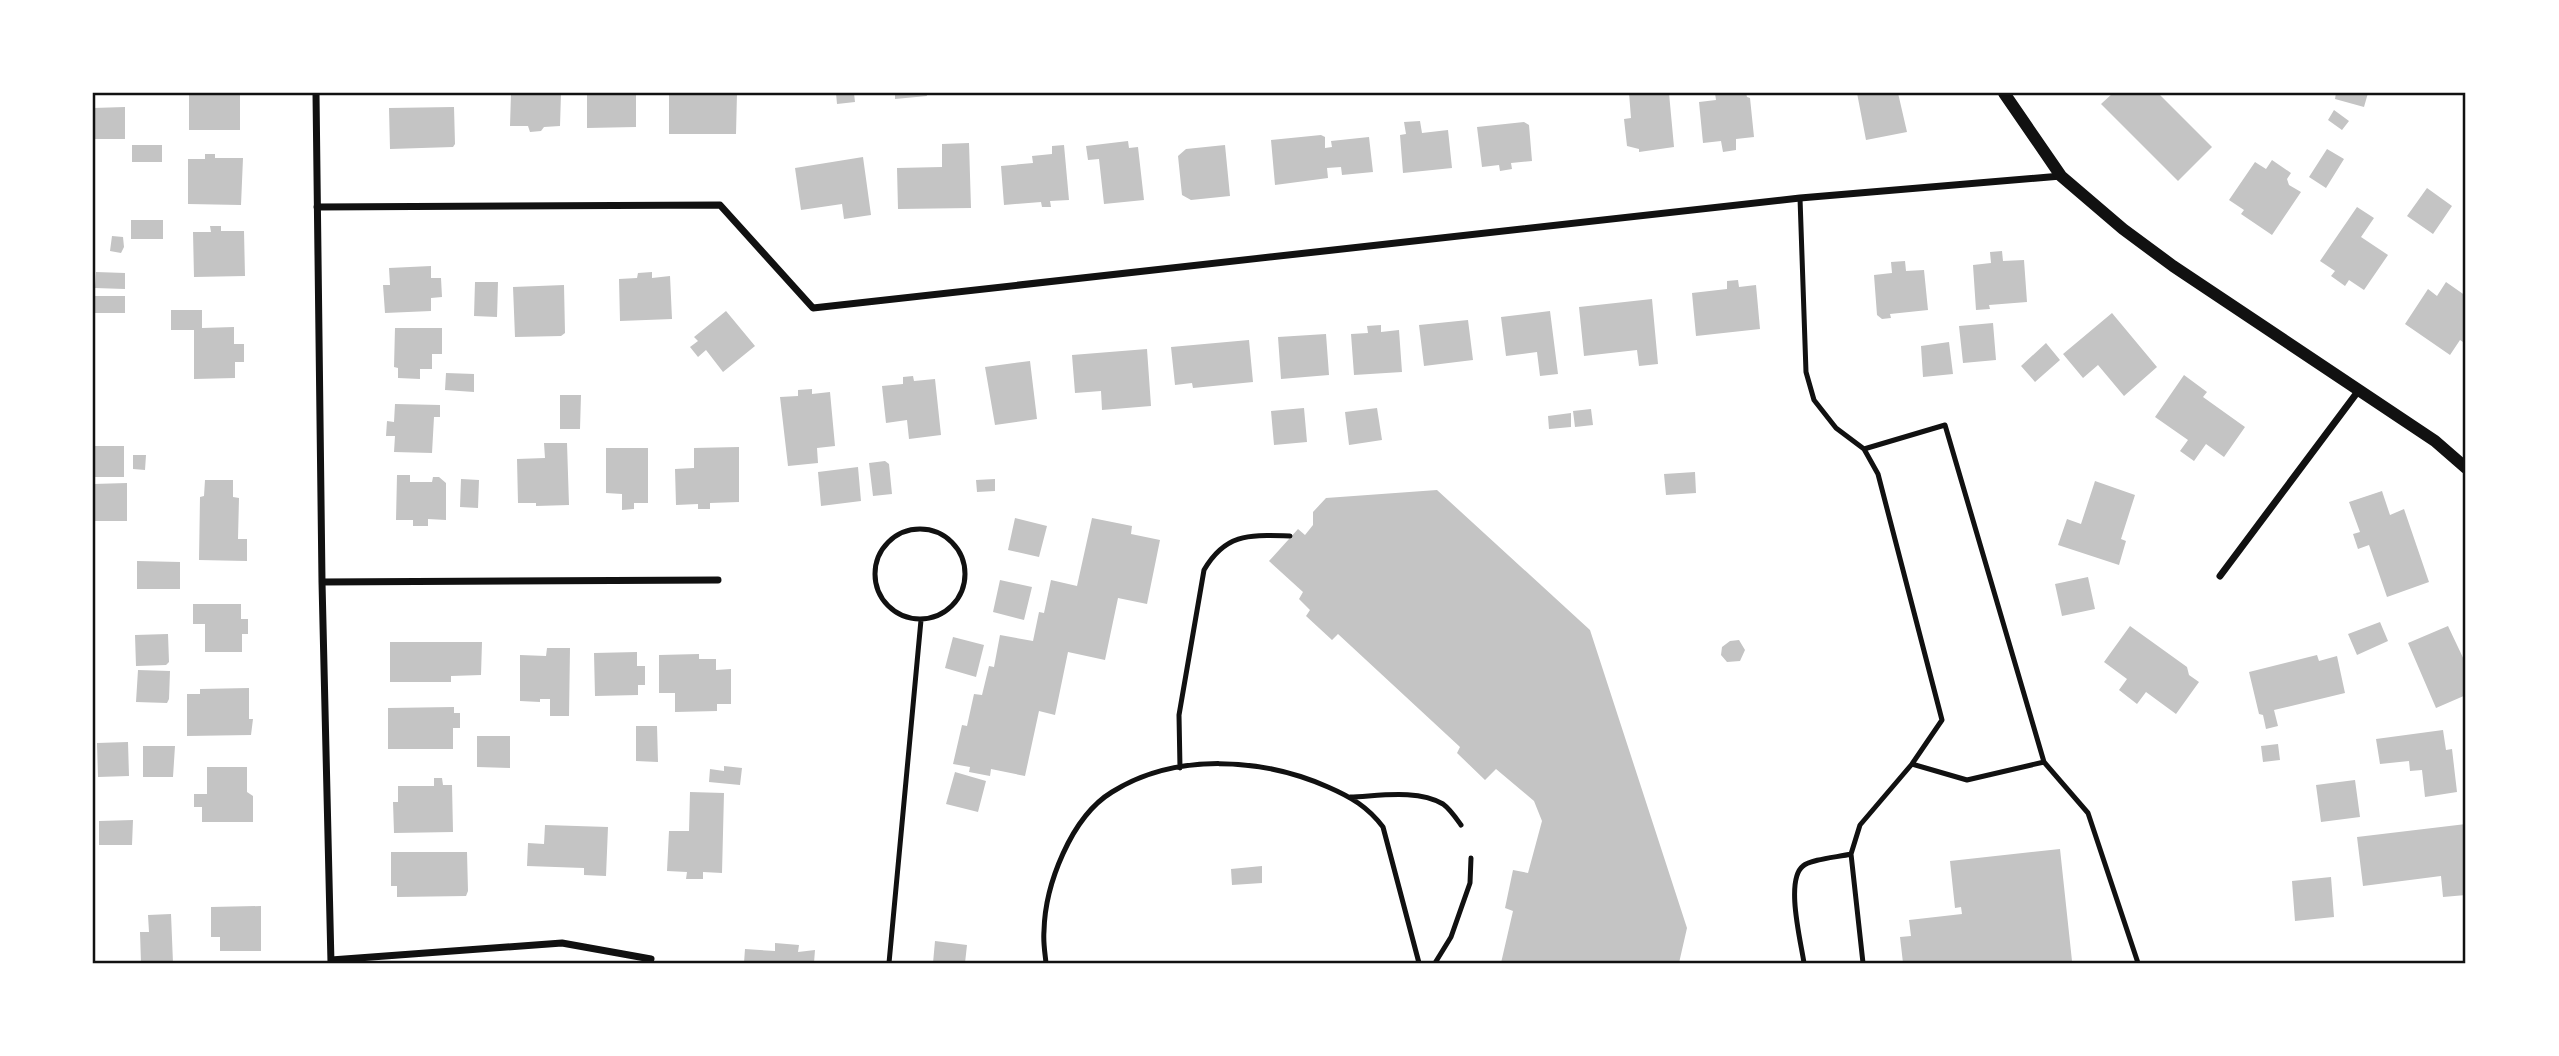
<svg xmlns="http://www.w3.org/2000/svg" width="2559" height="1056" font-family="'Titillium Web',sans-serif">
  <rect width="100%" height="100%" fill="#fff"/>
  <path fill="#c4c4c4" d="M189,93H240V130H189Z
    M511,93H561L560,126L544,127L541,131L530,132L528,126H510Z
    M587,93H636V127L587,128Z
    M669,93H737L736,134H669Z
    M836,93H854L855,102L837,104Z
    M895,93H926L927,96L895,99Z
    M1629,93H1669L1674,147L1639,152V149L1627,146L1624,119L1631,118Z
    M1715,93H1746L1747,97L1750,98L1754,137L1736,139V150L1723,152L1721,141L1703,143L1699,102L1716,100Z
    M1857,93H1898L1907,132L1866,140Z
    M2113,93H2158L2212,147L2178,181L2101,104Z
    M2336,93H2368L2364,107L2335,99Z
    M125,107V139H93V108Z
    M454,107L455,144L453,147L390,149L389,108Z
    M2334,110L2349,121L2342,130L2328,120Z
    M1420,121L1422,133L1448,130L1452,168L1403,173L1400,135L1406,134L1404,122Z
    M1524,122L1529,125L1532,161L1511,163L1512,169L1500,171L1499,165L1482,167L1477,127Z
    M1321,135L1325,137V148L1332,147L1331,141L1369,137L1373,172L1342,175L1341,167L1327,168L1328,178L1275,185L1271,140Z
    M1128,141L1129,148L1138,147L1144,200L1104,204L1099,159L1088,160L1086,146Z
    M969,143L971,208L898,209L897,168L942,167V144Z
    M132,145H162V162H132Z
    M1064,145L1069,200L1050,201L1051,207H1042L1041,202L1004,205L1001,166L1033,163L1032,156L1052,154V146Z
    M1225,145L1230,196L1191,200L1182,195L1178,156L1186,149Z
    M2327,149L2344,159L2326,188L2309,177Z
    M205,154H215V158H243L241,205L188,204V159H205Z
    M863,157L871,215L844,219L842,204L801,210L795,168Z
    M2272,160L2291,173L2287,179L2289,185L2301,192L2272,235L2241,214L2244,210L2229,200L2255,162L2266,169Z
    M2427,188L2452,206L2433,234L2407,216Z
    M2357,207L2374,218L2361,237L2388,255L2364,290L2349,280L2345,286L2331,276L2335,271L2320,261Z
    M131,220H163V239H131Z
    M210,226H221V231H244L245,276L194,277L193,232H211Z
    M112,236L123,237L124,247L121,253L110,251Z
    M2002,251L2003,261L2024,260L2027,302L1989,305L1990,309L1976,310L1973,265L1991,263L1990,252Z
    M1905,261L1906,271L1924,270L1928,310L1890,314L1891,318L1882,319L1877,315L1874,275L1892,273L1891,262Z
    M431,266V278H441L442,297L431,298V311L385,313L383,285H390L389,268Z
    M96,272L125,273V289L95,288Z
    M652,272V278L670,276L672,319L620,321L619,279L637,278L638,273Z
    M1738,280L1739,287L1756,285L1760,329L1696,336L1692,293L1727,289V281Z
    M475,282H498L497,317L474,316Z
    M2446,282L2466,296V344L2460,340L2450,355L2405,324L2428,289L2437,296Z
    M564,285L565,333L561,336L515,337L513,287Z
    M94,296H125V313H94Z
    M1652,299L1658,364L1639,366L1637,350L1584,356L1579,307Z
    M171,310H202V328L234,327V344H244V362H235V378L194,379V330H171Z
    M726,311L755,346L723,372L706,350L698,357L690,347L698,341L694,337Z
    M1550,311L1558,374L1540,376L1537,352L1506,356L1501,317Z
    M2112,313L2157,367L2124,396L2098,365L2083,378L2063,354Z
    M1468,320L1473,360L1424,366L1419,325Z
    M1993,323L1996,360L1963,363L1959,326Z
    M1381,325V332L1399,330L1402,372L1354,375L1351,334L1368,333L1367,326Z
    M395,328H442V354H432V369H420V379L398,378V368L394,367Z
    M1326,334L1329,375L1281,379L1278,337Z
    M1249,340L1253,382L1193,388L1192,383L1175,385L1171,347Z
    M1949,342L1953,374L1923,377L1921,346Z
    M2046,343L2060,360L2035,382L2021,366Z
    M1147,349L1151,406L1102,410L1101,391L1075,393L1072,355Z
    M1030,361L1037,419L995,425L985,367Z
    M446,373L474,374V392L445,390Z
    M2184,375L2207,392L2203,397L2245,427L2224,457L2206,444L2194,461L2180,451L2188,440L2155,417Z
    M913,376L914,381L935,379L941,435L909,439L907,420L886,423L882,386L903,384V377Z
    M812,389V394L830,392L835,446L817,448L818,463L788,466L780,397L798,396V390Z
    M560,395H581L580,429H560Z
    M395,404L440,405V417H434L432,453L394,452L395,436H386L387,421L394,422Z
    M1304,408L1307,442L1274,445L1271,411Z
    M1377,408L1382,440L1349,445L1345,412Z
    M1591,409L1593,425L1575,427L1573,411Z
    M1571,413V427L1549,429L1548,416Z
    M544,443H567L569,505L536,506V503H518L517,459L545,458Z
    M93,446H124V477H93Z
    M739,447V502L710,503V509H698V504L676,505L675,469L694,468V448Z
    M606,448H648V503H634V509L622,510V494L606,493Z
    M133,455H146L145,470L133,469Z
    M885,461L889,464L892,494L873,496L869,463Z
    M858,467L861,501L821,506L818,472Z
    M1695,472L1696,493L1666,495L1664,474Z
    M397,475H410V482H432L433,477H439L446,483V520L428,519V526H413V520H396Z
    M461,479L479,480L478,508L460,507Z
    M995,479V491L977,492L976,480Z
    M205,480H233V497L239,498L238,539H247V561L199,560L200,497L204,496Z
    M2095,481L2135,495L2121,539L2126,541L2119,565L2058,545L2067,519L2081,524Z
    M127,483V521H93V484Z
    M1437,490L1590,630L1687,928L1679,963H1501L1513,911L1505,908L1513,870L1528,873L1542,821L1534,801L1496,769L1485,780L1457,753L1460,747L1338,634L1332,640L1306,616L1310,610L1299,599L1303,592L1269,561L1298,529L1305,535L1313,525V512L1326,498Z
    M2382,491L2390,515L2404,509L2429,582L2387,597L2369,545L2358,549L2353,534L2360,532L2349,502Z
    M1015,518L1047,526L1039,557L1008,550Z
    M1092,518L1132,526L1131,534L1160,540L1147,604L1118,598L1105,660L1068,652L1055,715L1039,711L1025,776L991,769L990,776L969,772L970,767L953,764L962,725L967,726L974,694L982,695L989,666L994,667L1000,635L1033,641L1039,612L1044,613L1051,580L1077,586Z
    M137,561L180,562V589H137Z
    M2088,577L2095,609L2062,616L2055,584Z
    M1000,580L1032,587L1024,620L993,612Z
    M193,604H241V619H248V634H242V652H205V624H193Z
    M2380,622L2388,641L2357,655L2348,634Z
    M2130,626L2187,667L2189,675L2199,682L2176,714L2146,692L2137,704L2119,690L2127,679L2104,662Z
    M2448,626L2466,664V695L2436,708L2408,643Z
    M168,634L169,662L166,665L136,666L135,635Z
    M953,637L984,645L976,677L945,668Z
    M1739,640L1745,650L1740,661L1727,662L1721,655L1722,647L1730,641Z
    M390,642H482L481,675L451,676V682H390Z
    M547,648H570L569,716H550V699H540V702L520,701V655L546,656Z
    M637,652V666H645V685H638V695L595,696L594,653Z
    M699,654V659H716V670L731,669V704H717V711L675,712V693H659V655Z
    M2317,655L2319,661L2337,656L2345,693L2274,710L2278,726L2266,729L2263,715L2259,714L2249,672Z
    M138,670L170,671L169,699L167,703L136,702Z
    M249,688V719H253L251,735L187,736V694H200V689Z
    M454,707V713H460V728H453V749H388V708Z
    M636,726H657L658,762L636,761Z
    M2443,730L2446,750L2452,749L2457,792L2425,797L2422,770L2410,771L2409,761L2380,764L2376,739Z
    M477,736H510V768L477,767Z
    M128,742L129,776L98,777L97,743Z
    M2278,744L2280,760L2263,762L2261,746Z
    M143,746H175L173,777H143Z
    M724,766L742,768L740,785L709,782L710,769L724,771Z
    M207,767H247V792L253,796V822H202V807H194V794H207Z
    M955,772L986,781L978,812L946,804Z
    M434,778H442L443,785H452L453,832L394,833L393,802H398V786H434Z
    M2355,780L2360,817L2321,822L2316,785Z
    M690,792L724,793L722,873L703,872V879H686L687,872L667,871L669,831H689Z
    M133,820L132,845H99V821Z
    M2466,824V895L2443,897L2441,876L2363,886L2357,837Z
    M545,825L608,827L606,876L584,875V868L527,866L528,843L544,844Z
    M2060,849L2072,961L2052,963H1903L1900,937L1911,936L1909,920L1962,914L1961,907L1955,908L1950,861Z
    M391,852H467L468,891L466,896L397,897V886H391Z
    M1262,866V883L1232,885L1231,869Z
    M2331,877L2334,917L2295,921L2292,881Z
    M261,906V951H220V937H211V907Z
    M171,914L173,963H141L140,932H149L148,915Z
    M935,941L967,945L965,963H933Z
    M775,943L799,945L798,952L815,950L814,963H744L745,949L775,951Z"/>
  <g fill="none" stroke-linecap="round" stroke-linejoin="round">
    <path stroke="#111" stroke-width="5" d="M1800,198L1806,372L1814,400L1836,428L1864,449L1878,474L1942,720L1912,764L1860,825L1851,854L1863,963
      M1864,449L1945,425L2044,762L1967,780L1912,764
      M875 574a45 45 0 1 1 90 0a45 45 0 1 1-90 0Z
      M2044,762L2088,813L2138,963
      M1180,768L1179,715L1204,570C1226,532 1251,535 1290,536
      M1350,797C1379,796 1417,789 1443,804C1450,809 1456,818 1461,825
      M889,963L921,620
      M1046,963C1045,953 1043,942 1044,931C1045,885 1071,817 1112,792C1176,752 1262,758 1328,787C1351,797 1368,807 1383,827L1419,963
      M1435,963L1451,937L1470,883L1471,858
      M1804,963C1801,942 1785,880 1803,866C1811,859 1839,857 1851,854"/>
    <path stroke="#111" stroke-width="7" d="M316,93L322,582L331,963
      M317,207L720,205L813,308L1800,198L2061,176
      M2220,576L2359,390
      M322,582L718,580
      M331,960L562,943L651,959"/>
    <path stroke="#111" stroke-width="12" d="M2004,93L2061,176L2123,229L2173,266L2435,441L2466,468"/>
  </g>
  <rect width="2559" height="1056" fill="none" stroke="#ffffff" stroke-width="189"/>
  <rect x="94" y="94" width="2370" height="868" fill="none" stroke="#111" stroke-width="2.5"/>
</svg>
